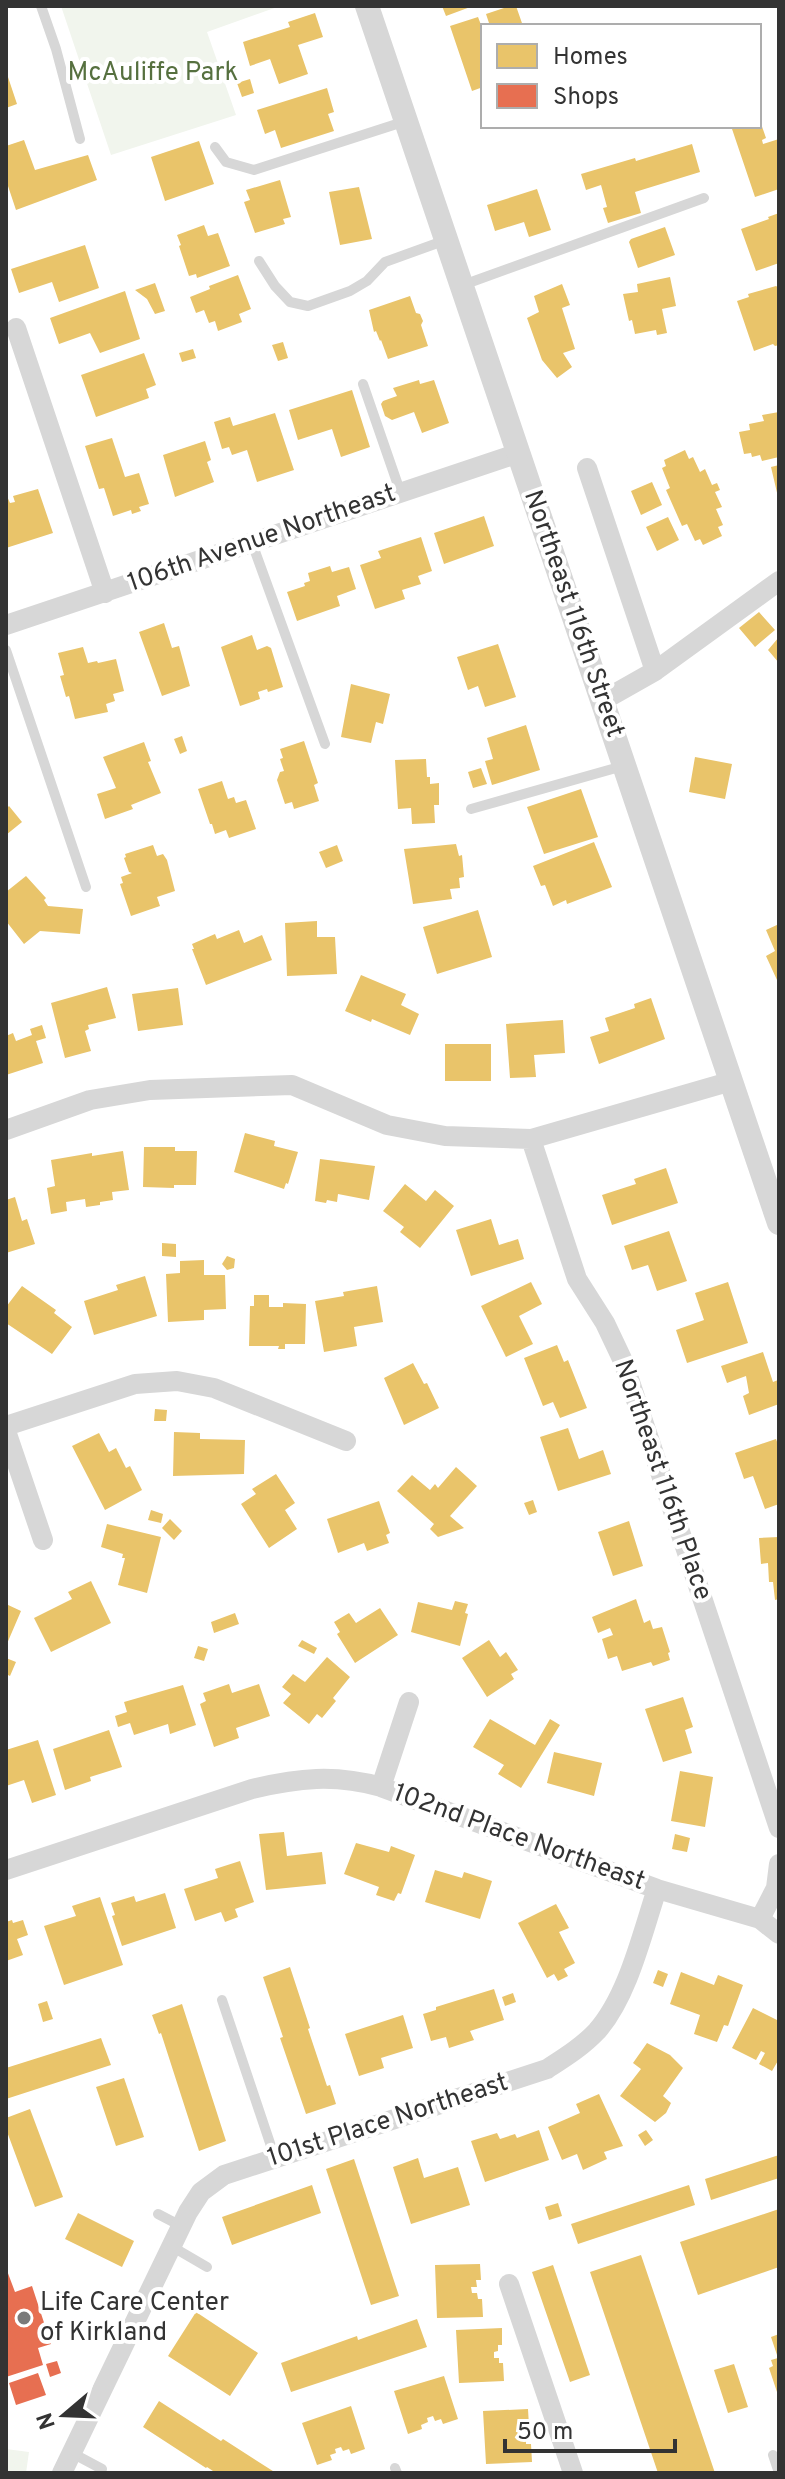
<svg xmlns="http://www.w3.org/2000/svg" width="785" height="2479" font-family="Overpass,sans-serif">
  <rect width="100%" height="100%" fill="#fff"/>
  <path fill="#f1f5ed" d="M61,6H280L207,32L236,115L111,155Z
    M6,2449L29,2452L26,2473H6Z"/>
  <path fill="#e9c46a" d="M442,6H473L446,16Z
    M510,6H516L523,26H490L486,14Z
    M315,13L323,37L298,45L308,74L279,84L270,59L250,66L243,42L290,27L288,22Z
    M478,17L483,30V87L472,91L450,26Z
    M6,71L17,104L6,108Z
    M250,79L254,93L242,97L237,83Z
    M327,88L334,112L328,114L334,131L281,148L275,130L265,134L257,110Z
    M759,118L766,138L762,140L763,144L779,139V189L755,197L731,126H759Z
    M24,140L35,170L88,155L97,180L16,210L6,180V146Z
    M199,141L214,184L165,201L151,157Z
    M692,144L700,172L635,192L641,213L608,223L603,208L607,207L601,185L586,190L581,174L635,158L636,161Z
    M280,180L291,217L283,219L285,224L255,233L244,202L250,200L246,190Z
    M359,187L372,239L340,245L329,192Z
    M537,189L551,230L529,237L524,222L495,231L487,205Z
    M779,213V263L756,271L741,229L769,219L768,217Z
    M204,225L208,236L218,233L230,266L197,278L196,274L189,276L179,246L181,245L177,235Z
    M665,227L675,255L638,268L629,242L631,239Z
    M85,245L99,288L59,302L52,282L19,293L11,269Z
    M238,275L251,309L239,314L242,322L218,331L215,321L209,323L204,310L196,313L190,297L210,289L209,286Z
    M670,277L676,306L662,309L667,333L657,335L656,330L635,334L632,320L629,321L623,294L638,292L637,284Z
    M155,283L165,311L155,314L147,299L135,290Z
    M562,284L570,305L562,308L575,349L563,353L572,367L557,378L542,360L527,318L539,312L534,296Z
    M776,286L779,288V345L775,346L773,344L754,351L737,301L749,297L748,294Z
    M125,291L140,339L100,353L90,333L59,344L50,318Z
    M410,296L416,313L420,314L423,321L421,325L428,346L388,359L381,340L380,341L376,331L374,332L369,310Z
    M283,342L288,358L278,361L272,345Z
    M193,349L196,358L182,362L179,353Z
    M144,353L156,385L146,389L149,398L96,417L81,375Z
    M419,380L420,384L434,380L449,423L422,433L414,412L392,420L385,416L381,404L383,401L397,396L393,388Z
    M352,390L370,447L341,457L332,429L298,440L289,410Z
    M779,412V457L762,461L760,455L752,457L751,453L744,454L739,432L750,430L749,424L764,421L762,415Z
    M275,413L294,470L257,482L247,450L232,455L229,447L222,449L214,422L230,417L233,426Z
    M112,438L125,477L139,473L149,504L139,507L141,511L132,514L131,510L113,516L104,488L99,489L85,446Z
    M205,441L211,460L207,462L214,482L175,497L163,455Z
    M685,450L689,459L693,457L700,472L705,469L712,485L717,483L720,490L715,492L722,507L716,509L723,525L718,527L722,536L703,545L700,539L695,541L687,524L682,526L666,490L670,488L662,468L666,466L664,460Z
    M779,465V497H778L771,467Z
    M652,482L662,505L641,515L631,491Z
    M38,489L53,533L6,548V494L10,503L15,502L13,496Z
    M484,516L494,546L444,564L434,533Z
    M668,517L679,540L657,551L646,527Z
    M421,537L432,571L418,576L421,584L402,590L405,599L375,609L360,565L381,558L378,551Z
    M330,566L332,572L349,567L356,589L337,596L340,606L297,621L287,592L305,586L304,583L310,581L308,573Z
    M759,612L775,630L755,647L739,628Z
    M164,623L172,648L179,646L190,686L162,696L139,632Z
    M252,635L257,650L267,646L271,648L283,687L268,692L267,689L258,692L260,699L240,706L221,647Z
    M779,637V663L768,650Z
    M498,644L516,697L485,707L478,686L468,690L457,657Z
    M83,647L88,663L97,661L98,663L116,659L124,691L113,694L115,701L106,704L108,712L75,719L69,696L66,697L60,676L64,675L58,653Z
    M351,684L390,694L383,724L376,722L371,743L341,737Z
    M526,725L540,770L492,785L485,761L493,759L487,738Z
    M182,736L187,751L180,754L174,739Z
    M304,741L318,783L314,785L319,801L294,809L292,802L285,804L277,780L280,772L284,771L280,759L283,758L280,749Z
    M144,742L151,761L148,762L161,793L131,805L133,809L105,819L97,794L116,788L103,757Z
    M695,757L732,764L725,799L689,792Z
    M426,759L427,777H430V784L439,783V805H434L435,823L412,824L411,808L398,809L395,760Z
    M481,768L487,784L473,788L468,772Z
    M222,781L228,799L234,797L236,803L246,800L256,829L229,838L226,830L215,834L212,824H210L198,789Z
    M581,789L598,837L544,854L527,807Z
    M9,806L22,822L6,835V809Z
    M594,842L612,887L567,904L566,900L553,906L545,885L541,886L533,866Z
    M456,844L459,856L462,855L464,877L459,878L460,888L450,889L452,899L413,904L404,849Z
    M153,845L157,856L163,854L167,860L175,891L157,897L160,906L131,916L120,884L123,883L121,877L132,873L129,872L124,858L126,857L125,854Z
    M337,845L343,861L326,868L319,852Z
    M26,876L46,898L44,900L48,906L83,909L80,934L40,931L24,944L6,921V892Z
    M478,910L492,957L437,974L423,927Z
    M317,921V937H335L337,974L287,976L285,923Z
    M779,924V979L777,980L766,956L775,951L766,930Z
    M239,930L244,943L262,935L272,960L206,985L192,949H194L192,944L215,934L217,939Z
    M361,975L406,994L401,1005L419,1014L410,1035L372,1019L371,1022L345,1011Z
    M107,987L116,1018L88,1025L89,1029L85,1031L91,1051L65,1058L51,1003Z
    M178,988L183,1025L138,1031L132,994Z
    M651,998L665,1039L599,1064L590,1037L609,1031L605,1018L635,1008L634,1004Z
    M563,1020L565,1053L534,1055L536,1077L510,1078L506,1024Z
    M42,1025L46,1038L36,1041L43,1063L6,1075V1036L13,1033L16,1041L32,1035L30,1029Z
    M445,1044H491V1081H445Z
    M245,1133L275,1141L274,1146L298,1152L288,1184L286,1183L284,1189L234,1172Z
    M144,1147H175V1151H197L196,1185H174V1188L143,1187Z
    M123,1151L129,1190L112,1192L113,1200L100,1202V1205L86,1207L85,1199L66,1202L67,1211L51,1214L47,1188L55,1186L51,1160L92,1153V1156Z
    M320,1159L375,1166L369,1200L338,1194L337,1202L327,1200L326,1203L315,1201Z
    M666,1168L678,1203L612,1225L602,1195L636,1184L634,1179Z
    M405,1184L426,1201L435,1190L454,1206L420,1248L400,1232L404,1227L383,1211Z
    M15,1197L22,1221L27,1219L35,1244L6,1253V1200Z
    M491,1219L499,1245L518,1239L524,1259L471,1276L456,1230Z
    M669,1231L687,1281L657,1291L648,1265L632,1270L624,1246Z
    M162,1243L176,1244V1257L162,1256Z
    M227,1256L235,1259L234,1268L227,1270L222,1264Z
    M204,1260V1275H225L226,1309L204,1310V1320L168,1322L166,1274L180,1273V1261Z
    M145,1276L157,1316L94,1335L84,1301L118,1290L116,1285Z
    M531,1282L542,1304L519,1316L533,1344L506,1357L481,1306Z
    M728,1282L748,1343L687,1363L676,1330L704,1320L695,1293Z
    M22,1286L56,1310L54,1313L72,1327L52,1354L6,1323V1307Z
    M377,1286L383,1322L354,1327L357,1346L324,1352L315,1301L344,1296L343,1292Z
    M254,1295H269V1307H283V1303L306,1304L305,1344H285V1349H278L279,1346H249L250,1306H254Z
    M557,1345L564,1362L568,1360L587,1408L560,1418L553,1402L543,1406L524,1358Z
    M763,1352L773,1382L778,1380L779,1382V1404L749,1415L743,1396L749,1393L746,1376L727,1383L721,1366Z
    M413,1363L424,1384L427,1383L439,1408L404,1425L384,1378Z
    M155,1409L167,1410L166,1421H154Z
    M568,1428L579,1459L603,1450L611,1474L558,1491L540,1437Z
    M174,1432L200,1433V1439L245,1440L244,1474L173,1476Z
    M99,1433L109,1452L116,1448L126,1468L130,1466L142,1490L105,1510L72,1446Z
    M776,1439L779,1447V1504L765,1509L753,1476L744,1479L735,1453Z
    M456,1467L477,1486L450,1516L464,1528L438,1537L430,1529L434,1524L397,1491L412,1475L430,1490L435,1484L438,1488Z
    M276,1474L295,1503L285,1510L297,1529L269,1548L241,1504L256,1494L252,1489Z
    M533,1500L537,1512L529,1515L524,1503Z
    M379,1501L390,1533L386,1535L389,1543L367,1551L364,1543L338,1553L327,1519Z
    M151,1510L163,1514L161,1523L148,1520Z
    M170,1519L182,1531L174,1540L162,1528Z
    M629,1521L643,1566L613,1576L598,1532Z
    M107,1524L161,1537L147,1593L118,1585L125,1558H122L123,1554L101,1547Z
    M779,1537V1599L775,1600L773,1582H769L768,1563L761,1564L759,1538Z
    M91,1581L111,1623L51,1652L34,1618L72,1599L68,1592Z
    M636,1599L644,1623L650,1620L653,1629L662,1627L670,1652L668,1653L670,1660L653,1666L651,1662L622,1671L617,1656L608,1659L602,1639L613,1635L610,1628L598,1633L592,1617Z
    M455,1601L468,1604L465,1613L468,1614L460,1646L411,1632L418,1602L452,1610Z
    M6,1604L21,1611L6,1646Z
    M380,1608L398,1635L355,1663L337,1634L340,1632L334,1622L349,1613L356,1623Z
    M235,1613L239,1624L214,1633L211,1622Z
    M302,1640L317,1648L314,1654L298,1646Z
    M489,1640L500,1657L506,1652L518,1670L511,1674L514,1679L487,1697L462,1658Z
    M198,1646L208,1649L204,1661L194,1658Z
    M327,1657L350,1677L333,1698L336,1701L322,1718L317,1714L309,1724L283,1703L291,1694L282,1687L293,1674L305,1682Z
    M6,1658L16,1662L10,1676L6,1674Z
    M229,1684L232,1693L259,1684L270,1716L236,1728L239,1738L214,1747L200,1704L206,1701L203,1693Z
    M183,1685L196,1725L170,1734L168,1724L134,1735L130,1723L118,1727L115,1716L127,1712L124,1702Z
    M683,1697L693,1727L685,1730L692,1753L663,1762L645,1709Z
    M490,1719L535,1745L550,1719L560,1725L521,1788L498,1774L504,1765L473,1747Z
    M109,1730L122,1767L90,1777L91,1781L65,1790L53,1749Z
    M38,1740L56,1795L32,1803L24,1780L6,1786V1750Z
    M554,1752L602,1763L594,1796L547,1783Z
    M680,1771L713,1777L705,1827L671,1821Z
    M284,1832L287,1856L322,1852L326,1884L266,1890L259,1834Z
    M675,1834L690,1838L687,1852L672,1849Z
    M356,1843L389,1852L391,1846L415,1855L401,1894L398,1893L394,1901L376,1895L379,1887L344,1874Z
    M240,1861L254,1902L235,1909L238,1917L225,1922L221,1912L195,1921L184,1889L218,1878L215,1869Z
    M435,1870L462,1878L464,1872L492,1881L480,1919L425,1902Z
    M165,1893L176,1928L122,1946L112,1916L115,1915L111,1903L134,1896L136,1902Z
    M100,1897L123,1965L64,1985L44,1926L76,1916L72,1906Z
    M556,1904L569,1928L559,1932L575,1963L564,1969L568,1976L558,1981L554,1974L547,1978L518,1923Z
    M12,1920L13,1923L23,1920L28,1935L17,1939L23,1955L6,1961V1922Z
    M290,1967L310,2028L308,2029L327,2086L330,2085L336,2104L306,2114L280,2038L283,2037L263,1977Z
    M658,1970L668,1974L663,1987L653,1983Z
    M681,1972L714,1985L718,1975L743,1985L728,2026L724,2025L717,2042L694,2034L700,2015L670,2004Z
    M494,1989L504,2020L470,2031L474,2040L449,2048L446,2037L431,2041L423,2014L436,2010V2007Z
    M513,1993L516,2002L505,2006L502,1997Z
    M47,2001L53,2019L43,2022L38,2004Z
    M182,2004L226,2141L199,2151L161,2033L159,2034L152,2015Z
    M753,2008L779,2021V2059L772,2071L759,2064L765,2053L761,2051L756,2060L732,2048Z
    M403,2015L413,2048L381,2058L384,2068L359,2076L345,2034Z
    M101,2038L111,2065L6,2099V2068Z
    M647,2043L670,2055L683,2068L663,2096L671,2103L666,2113L655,2122L620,2096L641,2069L633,2063Z
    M124,2078L144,2137L116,2146L96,2087Z
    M599,2094L623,2146L604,2152L607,2159L583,2170L577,2154L562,2160L548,2127L580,2113L576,2104Z
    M30,2109L63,2197L35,2207L6,2129V2118Z
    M539,2130L549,2160L485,2182L471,2141L497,2133L500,2139L515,2134L517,2138Z
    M646,2130L653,2140L645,2146L638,2135Z
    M779,2155V2178L711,2200L705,2179Z
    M418,2158L424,2178L458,2167L470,2205L411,2224L393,2167Z
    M354,2159L399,2296L371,2305L326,2169Z
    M312,2185L321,2213L232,2245L222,2217Z
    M689,2185L695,2205L578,2244L571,2224Z
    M558,2203L562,2216L549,2220L545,2207Z
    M779,2209V2267L698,2295L680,2242Z
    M78,2213L134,2241L122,2267L65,2239Z
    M641,2255L715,2473H658L590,2272Z
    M480,2264L481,2280H476L477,2287H471L472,2293H477L478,2299H482L483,2317L437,2318L435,2265Z
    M553,2265L590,2375L570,2382L532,2272Z
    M196,2312L258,2353L230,2396L168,2356Z
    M417,2319L427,2347L291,2392L281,2363L357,2336L358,2340Z
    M502,2328V2345H498V2351L494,2352V2358H499V2363H503L504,2381L459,2383L456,2330Z
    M779,2334V2395H778L769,2368L773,2366L771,2360L778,2358L771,2337Z
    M734,2364L748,2407L728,2413L714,2370Z
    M444,2376L458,2419L443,2424L441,2419L435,2421L433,2416L427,2418L428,2422L421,2425L422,2429L408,2434L394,2391Z
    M159,2401L221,2441L223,2439L276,2473H216L207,2467L206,2468L143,2427Z
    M351,2406L365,2449L351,2454L349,2449L343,2451L341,2447L335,2449L336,2453L330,2455L332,2460L317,2465L302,2423Z
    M528,2409L529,2426H525L526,2432H521V2439H526V2444H531L532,2462L486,2464L483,2411Z"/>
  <path fill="#e76f51" d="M6,2268L15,2292L32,2286L51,2344L38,2348L43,2365L6,2377Z
    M57,2361L61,2373L50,2377L46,2364Z
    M38,2373L46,2395L16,2405L9,2383Z"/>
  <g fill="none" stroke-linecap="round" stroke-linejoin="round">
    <path stroke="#d7d7d7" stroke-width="10" d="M41,6L56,49L80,139
      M215,147L226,162L254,170L406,121
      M259,261L275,286L290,302L308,306L350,291L367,281L385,262L446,240
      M463,285L704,198
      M363,384L400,491
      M252,543L325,744
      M6,650L86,887
      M471,809L623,766
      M222,2000L275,2158
      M158,2214L181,2226
      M171,2246L207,2267
      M72,2453L102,2469
      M773,2455L779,2473
      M395,2468L397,2473"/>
    <path stroke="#d7d7d7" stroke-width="20" d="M16,328L105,593
      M587,468L655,671
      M6,625L519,453
      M602,701L655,671L779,581
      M6,1130L90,1100L150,1090L292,1085L387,1125L445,1136L531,1139L732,1081
      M531,1139L577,1279L605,1323L623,1361L779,1828
      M6,1426L135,1384L177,1381L214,1388L346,1441
      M6,1431L43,1540
      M381,1787L409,1702
      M6,1870L252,1789C298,1778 335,1774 381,1787L657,1889L760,1919L779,1934
      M760,1919L776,1888L779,1864
      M509,2284L573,2473
      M62,2473L188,2212L201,2192L224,2175L547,2069C564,2058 582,2047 597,2031C628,1996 642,1934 657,1889"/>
    <path stroke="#d7d7d7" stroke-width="24" d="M367,6L779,1223"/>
  </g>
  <circle fill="#7a7a7a" stroke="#fff" stroke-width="3" cx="24" cy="2318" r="8"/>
  <g text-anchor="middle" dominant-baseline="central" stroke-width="8" stroke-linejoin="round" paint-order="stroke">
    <g font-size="26" fill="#56703f" stroke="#fff">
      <text x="153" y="73">McAuliffe Park</text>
    </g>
    <g font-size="26" fill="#333" stroke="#fff">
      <text transform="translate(262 539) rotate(-19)">106th Avenue Northeast</text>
      <text transform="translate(573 614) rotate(71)">Northeast 116th Street</text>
      <text transform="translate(662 1480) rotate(71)">Northeast 116th Place</text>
      <text transform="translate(519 1838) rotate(20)">102nd Place Northeast</text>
      <text transform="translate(388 2121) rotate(-18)">101st Place Northeast</text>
    </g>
    <g font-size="26" fill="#333" stroke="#fff" text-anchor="start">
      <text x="40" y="2303">Life Care Center<tspan x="40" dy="30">of Kirkland</tspan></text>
    </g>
  </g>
  <rect width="785" height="2479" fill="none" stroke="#333333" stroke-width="16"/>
  <rect x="481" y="24" width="280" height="104" fill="#ffffff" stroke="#adadad" stroke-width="2"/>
  <rect x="497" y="44" width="40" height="24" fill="#e9c46a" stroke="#adadad" stroke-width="2"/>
  <text x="553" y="64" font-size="24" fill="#333333">Homes</text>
  <rect x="497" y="84" width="40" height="24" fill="#e76f51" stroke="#adadad" stroke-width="2"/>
  <text x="553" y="104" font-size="24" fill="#333333">Shops</text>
  <g transform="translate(64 2415) rotate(251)" stroke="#ffffff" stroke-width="6" paint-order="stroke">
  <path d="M0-6L14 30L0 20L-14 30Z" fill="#333333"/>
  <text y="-12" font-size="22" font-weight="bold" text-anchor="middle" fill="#333333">N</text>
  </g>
  <path d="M505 2439v12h170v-12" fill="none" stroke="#333333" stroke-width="4"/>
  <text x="517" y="2439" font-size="24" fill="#333333" stroke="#ffffff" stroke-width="6" paint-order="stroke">50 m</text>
</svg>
